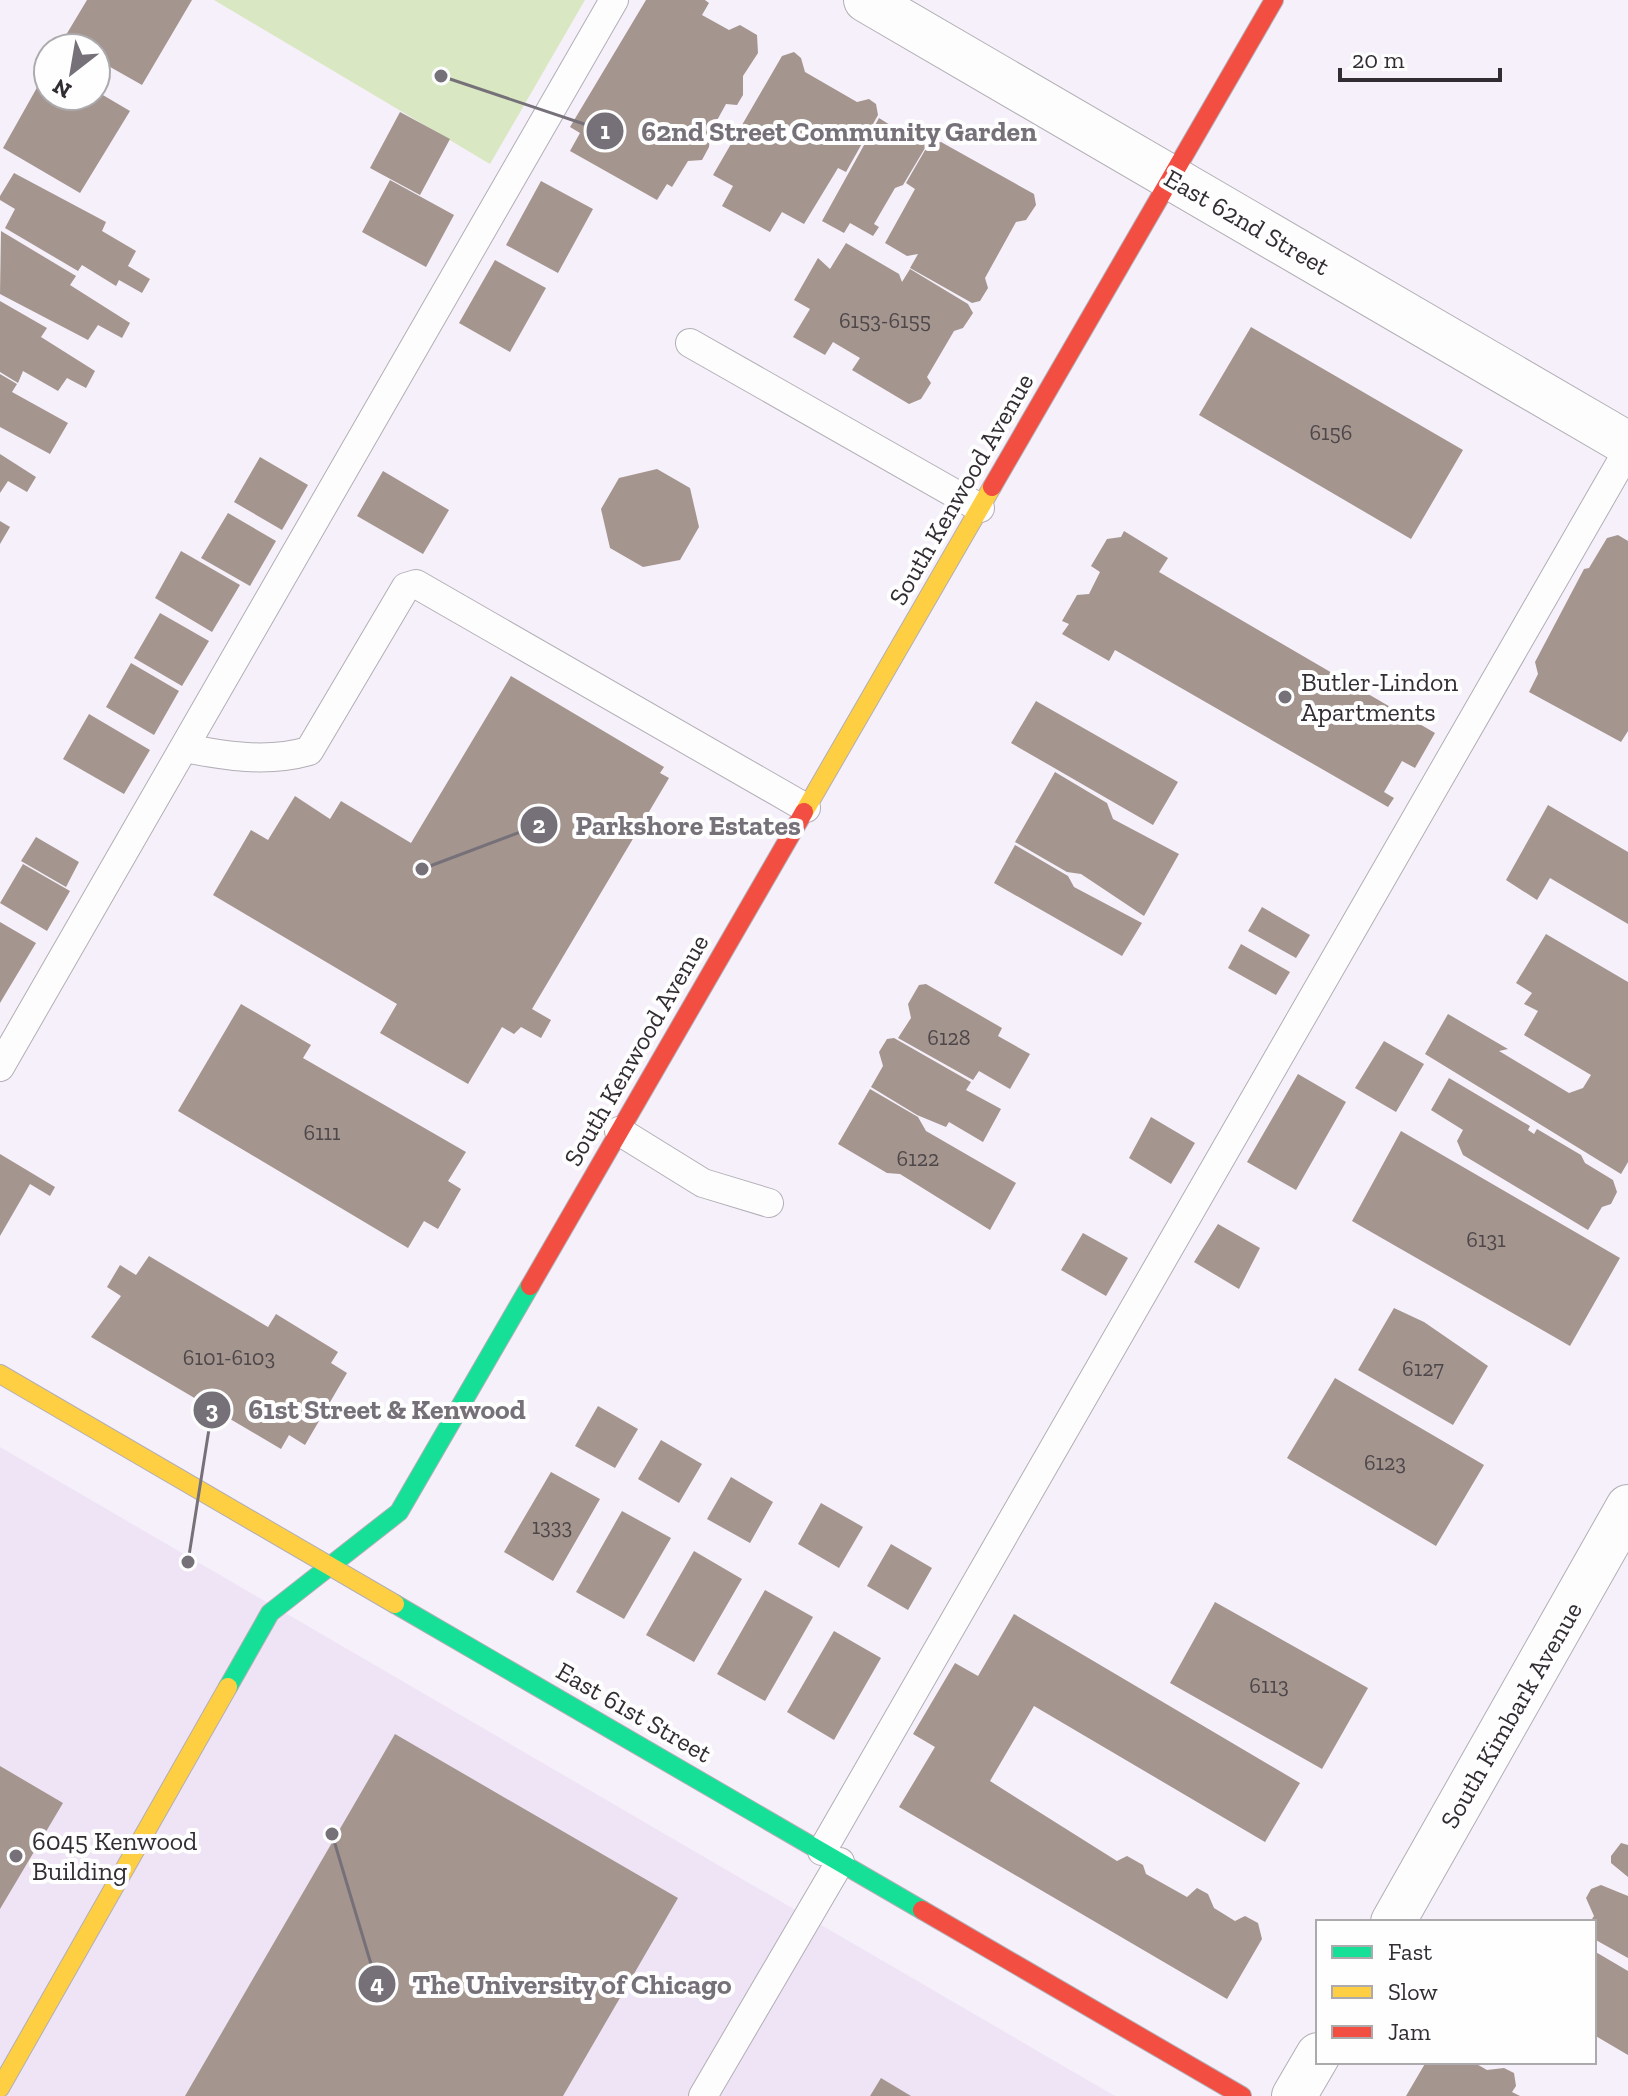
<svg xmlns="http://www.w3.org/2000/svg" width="1628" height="2096" font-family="'Zilla Slab',serif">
  <rect width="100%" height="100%" fill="#f6f0fa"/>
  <path fill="#efe4f5" d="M0,1447L1115,2096H0Z"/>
  <path fill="#d9e8c2" d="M214,0H585L490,164Z"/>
  <path fill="#a4958f" d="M87,0H192L142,85L96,59V48H78L63,40Z
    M646,0H705L709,3L702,15L729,30L740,25L757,35L758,53L743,76V95L737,105L726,104L710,133L709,147L702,160L688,161L672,187L667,184L657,200L570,151L580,133L570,127Z
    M794,52L801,58L805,72L857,102L869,99L876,104L878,115L846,172L838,168L804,224L782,212L770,232L722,206L733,186L713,175L782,56Z
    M48,68V96H96V91L130,111L80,193L3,148Z
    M400,112L450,139L420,195L370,168Z
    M879,118L898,130L912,126L924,133L928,143L903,185L895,188L874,224L879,227L873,236L850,223L844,233L822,221Z
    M941,142L1034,194L1036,205L1026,220L1016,222L985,278L988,288L980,301L972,303L910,268L918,254L907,256L885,243L915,189L906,183L928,145Z
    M14,173L106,222L102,231L136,251L128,266L150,279L142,293L119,280L116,286L82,265L78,271L5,228L15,209L0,200V196Z
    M390,180L454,215L426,267L362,232Z
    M541,181L593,209L558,273L506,245Z
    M1,231L76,276L70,285L130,323L122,338L98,325L88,340L0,294Z
    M846,243L899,274L902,282L910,269L968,304L973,313L963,328L954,331L927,377L931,383L921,399L909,404L852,370L860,358L833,342L825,355L793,337L810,309L794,300L818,258L830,269Z
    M495,260L546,288L510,352L459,323Z
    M0,301L47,328L41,337L95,371L86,388L67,378L58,391L23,371L18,383L0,372Z
    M1251,327L1463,450L1411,539L1199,415Z
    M0,374L17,384L12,392L68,423L50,454L0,427Z
    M0,454L36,477L27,492L8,481L0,493Z
    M260,457L308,485L282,530L234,502Z
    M657,469L690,488L699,527L680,560L643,567L610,548L601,509L619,478Z
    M383,471L449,510L423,554L357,516Z
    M228,513L276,541L250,586L201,558Z
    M0,521L10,527L0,544Z
    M1124,531L1168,558L1159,572L1435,733L1415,768L1402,761L1384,792L1394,798L1388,807L1115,650L1109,661L1062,634L1069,624L1062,621L1077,595L1089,594L1100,572L1091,566L1107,539L1121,537Z
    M1618,535L1628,541V731L1621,742L1529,692L1538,674L1535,662L1584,569L1589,568L1607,538Z
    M181,551L240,585L212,632L155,598Z
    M160,613L209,641L182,686L134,658Z
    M131,663L179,691L154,735L106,707Z
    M511,676L664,767L660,773L669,778L532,1009L551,1020L541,1038L521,1027L514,1034L502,1027L468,1084L380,1033L397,1004L213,895L251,830L268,840L295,796L330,819L341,801L411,843Z
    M1036,701L1178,782L1153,825L1011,743Z
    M89,714L150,750L124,794L63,759Z
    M1055,772L1107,803L1113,819L1179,854L1144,916L1081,874L1067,872L1015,842Z
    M1548,805L1628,852V924L1550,878L1537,900L1506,880Z
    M36,837L79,862L66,887L21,861Z
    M1015,845L1068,876L1074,887L1142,923L1122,956L994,883Z
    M23,864L70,891L47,931L0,903Z
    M1262,907L1310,935L1296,958L1248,931Z
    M0,922L36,943L0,1003Z
    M1546,934L1628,982V1162L1621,1174L1425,1054L1448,1014L1508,1049L1499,1051L1569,1093L1583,1088L1591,1075L1524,1035L1538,1011L1524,1004L1532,993L1516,983Z
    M1241,944L1290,972L1276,995L1228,968Z
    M926,984L1002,1028L998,1036L1030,1054L1010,1089L979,1071L973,1080L898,1038L911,1018L908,1004L919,985Z
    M241,1004L311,1045L303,1058L466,1152L448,1181L461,1189L438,1229L424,1221L408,1248L178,1111Z
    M894,1038L971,1082L966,1090L1001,1109L983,1142L949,1122L946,1127L917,1115L871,1087L883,1066L879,1052L887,1039Z
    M1384,1041L1424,1064L1396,1112L1355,1088Z
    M1298,1074L1346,1102L1296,1190L1247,1162Z
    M1449,1078L1530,1126L1528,1130L1534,1134L1537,1129L1581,1155L1585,1163L1613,1180L1617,1192L1611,1204L1602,1207L1588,1230L1463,1155L1457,1141L1463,1130L1431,1110Z
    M870,1089L918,1117L926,1131L1016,1183L990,1230L900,1174L887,1173L838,1144Z
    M1151,1117L1195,1143L1171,1184L1129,1158Z
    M1401,1131L1620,1258L1570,1346L1352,1221Z
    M0,1154L55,1187L50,1196L30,1184L0,1236Z
    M1218,1224L1260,1248L1239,1289L1194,1262Z
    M1083,1233L1128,1258L1106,1296L1061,1270Z
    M149,1256L268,1327L276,1314L338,1352L331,1363L347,1373L305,1445L289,1435L281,1449L91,1337L121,1296L107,1287L120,1265L136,1275Z
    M1394,1308L1424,1322L1488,1366L1453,1425L1358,1370Z
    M1335,1378L1484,1465L1436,1546L1287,1458Z
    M598,1406L638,1429L615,1468L575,1446Z
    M661,1440L702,1464L679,1503L638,1479Z
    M551,1472L600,1499L553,1581L504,1552Z
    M731,1477L773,1502L750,1543L707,1519Z
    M821,1503L863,1527L839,1568L798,1544Z
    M622,1511L671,1538L624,1619L576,1592Z
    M891,1544L932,1568L908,1610L867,1586Z
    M694,1551L742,1579L694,1662L646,1635Z
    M765,1590L813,1617L765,1701L717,1674Z
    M1215,1602L1368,1688L1322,1769L1170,1683Z
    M1014,1614L1300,1783L1265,1842L1034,1706L990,1781L1117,1861L1127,1856L1143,1865L1146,1874L1187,1897L1197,1888L1208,1894L1214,1908L1235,1921L1245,1916L1258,1923L1262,1939L1227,1999L899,1807L935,1747L913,1734L955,1663L978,1676Z
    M834,1631L881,1658L834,1740L787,1712Z
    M395,1734L678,1898L563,2096H185Z
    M0,1766L63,1803L0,1909Z
    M1621,1843L1628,1845V1877L1611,1863V1856Z
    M1601,1885L1628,1896V1958L1594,1939V1922H1590L1594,1916L1586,1898L1591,1889Z
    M1594,1951L1628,1971V2055L1594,2035Z
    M1426,2062H1473L1487,2070L1504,2068L1514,2073L1516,2086L1512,2092L1520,2096H1406Z
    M881,2078L911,2096H870Z"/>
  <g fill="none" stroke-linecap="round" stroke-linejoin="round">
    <defs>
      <path id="lane" d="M690,343L980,508
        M184,748C226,756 267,763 309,751L406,587L416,584L806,808
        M0,1067L614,0
        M619,1131L703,1183L769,1203
        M822,1851L1628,450
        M703,2096L840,1862"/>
      <path id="street" d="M866,0L1628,444
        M1393,1922L1628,1507
        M1294,2096L1318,2055"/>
      <path id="fast" d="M395,1604L922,1910
        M228,1687L270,1613L399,1512L530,1286"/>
      <path id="slow" d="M804,812L992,487
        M0,1374L395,1604
        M0,2088L228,1687"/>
      <path id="jam" d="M992,487L1274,0
        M530,1286L804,812
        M922,1910L1242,2096"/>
    </defs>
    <use href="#lane" stroke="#b2aeb5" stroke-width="30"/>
    <use href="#street" stroke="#b2aeb5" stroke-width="46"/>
    <use href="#fast" stroke="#b2aeb5" stroke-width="20"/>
    <use href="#slow" stroke="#b2aeb5" stroke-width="20"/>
    <use href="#jam" stroke="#b2aeb5" stroke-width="20"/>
    <use href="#lane" stroke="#fefdfe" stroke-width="28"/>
    <use href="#street" stroke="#fefdfe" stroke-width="44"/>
    <use href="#fast" stroke="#16e098" stroke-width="18"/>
    <use href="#slow" stroke="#ffcf43" stroke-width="18"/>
    <use href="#jam" stroke="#f24e42" stroke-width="18"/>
  </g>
  <g fill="#767179" stroke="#fefefe" stroke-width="3">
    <circle cx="1285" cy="697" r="8"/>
    <circle cx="16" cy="1856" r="8"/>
  </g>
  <g text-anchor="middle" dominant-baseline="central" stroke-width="8" stroke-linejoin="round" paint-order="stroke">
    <g font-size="22" fill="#4e474a">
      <text x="885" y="320">6153-6155</text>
      <text x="1331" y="432">6156</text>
      <text x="949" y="1037">6128</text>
      <text x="322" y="1132">6111</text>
      <text x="918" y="1158">6122</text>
      <text x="1486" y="1239">6131</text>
      <text x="229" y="1357">6101-6103</text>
      <text x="1423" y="1368">6127</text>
      <text x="1385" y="1462">6123</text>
      <text x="552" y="1526">1333</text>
      <text x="1269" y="1685">6113</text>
    </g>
    <g font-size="26" fill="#312d33" stroke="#fefefe">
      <text transform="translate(1247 222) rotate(30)">East 62nd Street</text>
      <text transform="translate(961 489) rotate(-60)">South Kenwood Avenue</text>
      <text transform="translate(636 1050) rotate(-60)">South Kenwood Avenue</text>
      <text transform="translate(634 1712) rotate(30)">East 61st Street</text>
      <text transform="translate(1511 1715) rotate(-60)">South Kimbark Avenue</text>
    </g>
    <g font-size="26" fill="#312d33" stroke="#fefefe" text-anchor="start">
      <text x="1301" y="682">Butler-Lindon<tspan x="1301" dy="30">Apartments</tspan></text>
      <text x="32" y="1841">6045 Kenwood<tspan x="32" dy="30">Building</tspan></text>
    </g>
  </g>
  <path fill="none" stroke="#767179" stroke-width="3" d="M441 76L605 131M422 869L539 825M188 1562L212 1410M332 1834L377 1984"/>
  <g fill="#767179" stroke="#fefefe" stroke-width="3">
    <circle cx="441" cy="76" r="8"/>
    <circle cx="422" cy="869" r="8"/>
    <circle cx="188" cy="1562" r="8"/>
    <circle cx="332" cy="1834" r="8"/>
    <circle cx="605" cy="131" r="20"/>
    <circle cx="539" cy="825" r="20"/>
    <circle cx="212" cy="1410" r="20"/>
    <circle cx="377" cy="1984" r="20"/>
  </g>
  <g font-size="24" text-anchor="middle" font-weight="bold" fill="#fff">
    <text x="605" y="139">1</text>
    <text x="539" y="833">2</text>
    <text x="212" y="1418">3</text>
    <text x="377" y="1992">4</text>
  </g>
  <g font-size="28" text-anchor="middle" font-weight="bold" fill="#767179" stroke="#fefefe" stroke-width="8" stroke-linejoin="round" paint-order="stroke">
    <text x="839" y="141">62nd Street Community Garden</text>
    <text x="688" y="835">Parkshore Estates</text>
    <text x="387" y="1419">61st Street &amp; Kenwood</text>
    <text x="572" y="1994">The University of Chicago</text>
  </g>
  <rect x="1316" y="1920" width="280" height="144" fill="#fefefe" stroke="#acaaad" stroke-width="2"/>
  <rect x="1332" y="1946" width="40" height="12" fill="#16e098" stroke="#acaaad" stroke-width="2"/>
  <text x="1388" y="1960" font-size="24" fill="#312d33">Fast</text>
  <rect x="1332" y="1986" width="40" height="12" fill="#ffcf43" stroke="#acaaad" stroke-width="2"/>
  <text x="1388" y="2000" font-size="24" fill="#312d33">Slow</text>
  <rect x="1332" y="2026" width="40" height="12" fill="#f24e42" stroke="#acaaad" stroke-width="2"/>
  <text x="1388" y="2040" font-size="24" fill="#312d33">Jam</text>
  <g transform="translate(72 72) rotate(211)"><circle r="38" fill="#fefefe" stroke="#acaaad" stroke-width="2"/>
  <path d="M0-6L14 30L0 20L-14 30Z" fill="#767179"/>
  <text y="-12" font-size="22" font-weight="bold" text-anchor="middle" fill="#312d33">N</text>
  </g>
  <path d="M1340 68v12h160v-12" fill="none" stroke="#312d33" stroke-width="4"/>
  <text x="1352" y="68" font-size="24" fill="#312d33" stroke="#fefefe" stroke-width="6" paint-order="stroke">20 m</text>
</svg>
